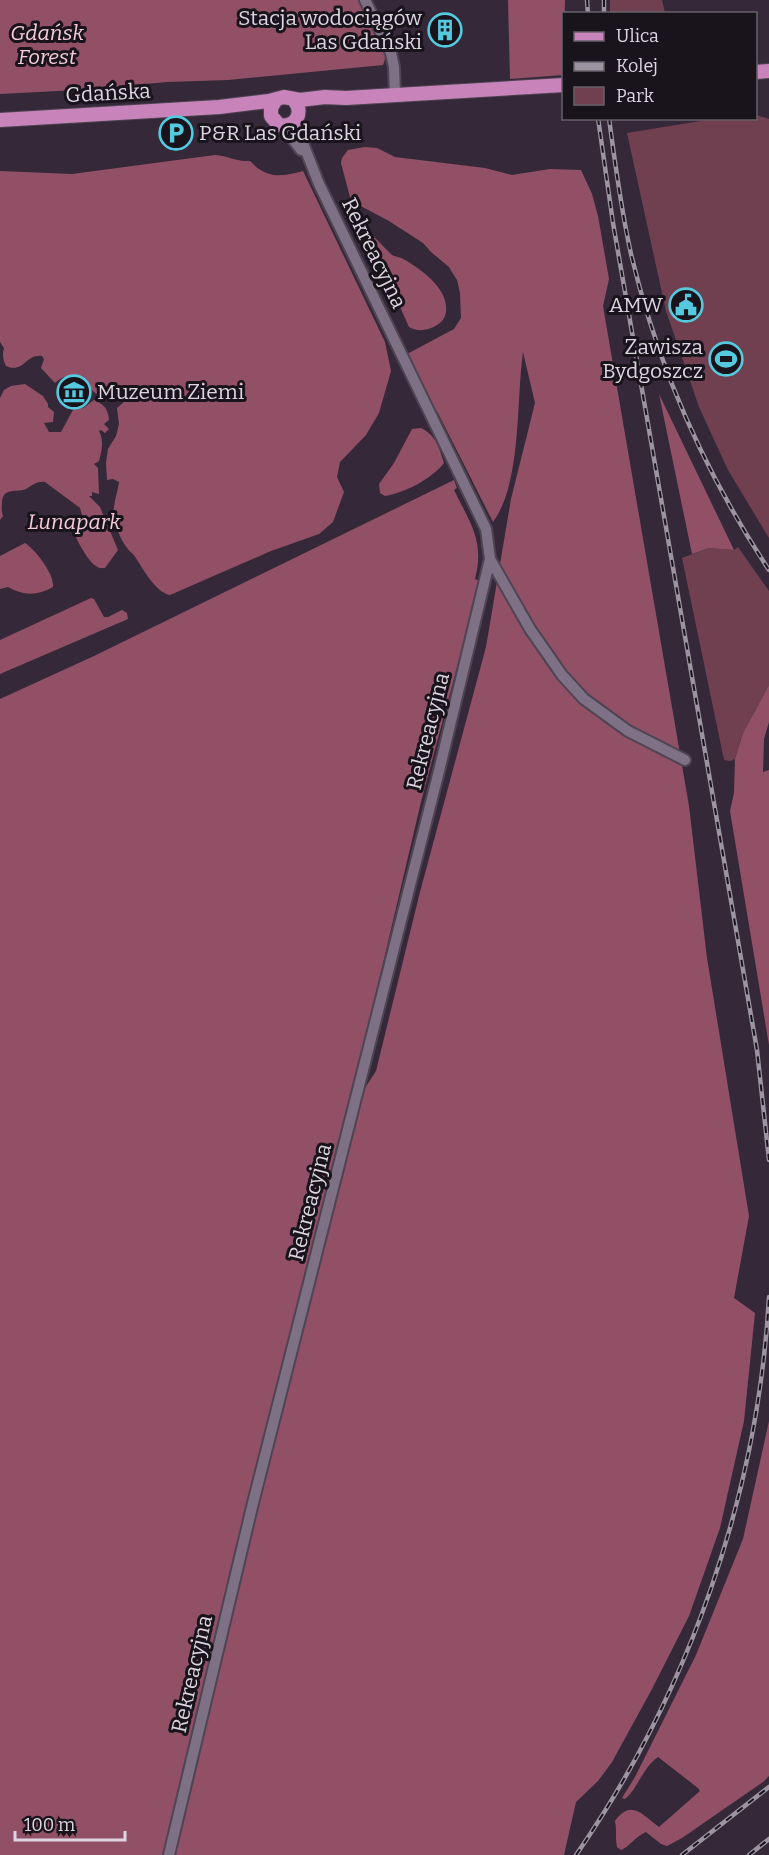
<svg xmlns="http://www.w3.org/2000/svg" width="769" height="1855" font-family="Bitter,serif">
  <rect width="100%" height="100%" fill="#352939"/>
  <path fill="#704050" d="M610,0H662L665,13H610Z
    M756,115L769,119V538L728,470L699,407L666,311L627,133L713,119L756,118Z
    M738,547L769,591V685L743,733L735,759L730,761L724,760L682,558L709,548L734,550Z"/>
  <path fill="#925066" d="M0,0H363C371,18 392,46 383,65L228,80L167,82L77,90L0,94Z
    M508,0H565L563,75L510,79Z
    M365,147L377,148L395,157L485,168L512,175L550,169L581,170L592,194L598,216L609,279L603,306L689,806L707,958L749,1216L734,1298L755,1313L744,1421L720,1528L689,1616L652,1689L612,1762L598,1781L576,1802L564,1855H0V699L94,656L454,480L457,488L454,490C470,523 485,541 475,579L480,581L421,802L347,1116L376,1071L420,892L486,647L511,499L535,403L523,352C516,401 522,482 493,522L438,413L430,407L407,354L454,329L461,318L460,293L457,280L449,267L431,252L423,243L389,221L355,203L350,197L341,163L342,158L348,150Z
    M215,155C228,156 238,162 250,161C267,179 281,177 303,171L385,342L391,371L379,413L366,435L340,462L337,477L344,492L333,522L319,534L271,551L170,595C154,592 142,566 133,554C121,544 112,521 114,506C115,498 118,490 119,482L113,479L107,480L106,463L108,449L116,436L119,424L117,408L124,402L121,396L118,400L106,395L104,399C87,390 75,364 55,383L41,368L44,359L42,356C26,353 24,374 6,366C3,360 2,355 4,348L0,342V171L72,174Z
    M368,235L373,236C380,242 385,249 392,255C396,257 401,257 405,260C422,270 449,289 446,312C445,320 439,325 431,328C423,331 416,331 409,327Z
    M25,384L43,396L48,404V407L54,412L53,422L44,423L49,432H61L73,410L83,408L94,400C105,405 108,409 109,420L104,424L109,429L105,433L101,430L99,431C104,441 102,450 99,461L94,464L98,468L99,494L92,492V496H89L100,507L118,550L105,568C101,568 100,569 96,566C88,562 71,532 72,523L82,515L80,508L45,482C37,481 33,485 26,489C17,493 4,487 2,501C2,507 1,510 3,516L0,520V398L4,390L11,386Z
    M659,394L734,550L709,548L692,554Z
    M421,428C437,436 439,448 444,463C430,480 406,492 385,496L380,493L379,484L394,463L412,429Z
    M25,543C35,549 55,575 53,587C37,596 24,596 8,587L0,589V556Z
    M91,598L94,599L104,617H108L122,610L127,613L128,619L0,674V640Z
    M769,685V722L764,739L763,772L769,770V1045L730,811L734,793L735,759L743,733Z
    M769,1421V1776L763,1782L682,1838L667,1846L661,1844L646,1832C635,1837 629,1847 621,1850L617,1847C615,1838 617,1830 615,1821C632,1798 643,1816 659,1827L700,1791L698,1788L658,1757C643,1767 637,1790 625,1799L622,1798L635,1777L696,1655L743,1539Z"/>
  <g fill="none" stroke-linecap="round" stroke-linejoin="round">
    <defs>
      <path id="minor" d="M365,0L391,53L394,67L395,95
        M283,126L301,150
        M490,559L530,629L562,675L584,699L628,731L685,760
        M169,1855L253,1503L439,771L490,559L486,529L319,184L299,133L297,119"/>
      <path id="major" d="M756,72L769,71
        M275,101L271,108V116L279,125C296,128 305,112 293,99
        M0,120L219,107L269,101L284,97L300,100L325,97L346,98L564,85"/>
    </defs>
    <use href="#minor" stroke="#4e4452" stroke-width="14"/>
    <use href="#major" stroke="#4e4452" stroke-width="16"/>
    <use href="#minor" stroke="#7f7185" stroke-width="10"/>
    <use href="#major" stroke="#c884ba" stroke-width="14"/>
    <defs>
      <path id="rail" d="M587,0L588,14
        M604,0V14
        M598,118L613,223L757,1050L769,1160
        M609,118C615,164 621,209 631,254C658,367 705,473 769,570
        M576,1855C689,1692 758,1495 769,1297
        M682,1855L769,1787
        M749,1855L769,1839"/>
    </defs>
    <use href="#rail" stroke="#9d94a1" stroke-width="4.5"/>
    <use href="#rail" stroke="#19141b" stroke-width="2" stroke-dasharray="7" stroke-linecap="butt"/>
  </g>
  <defs>
    <symbol id="building-ring" viewBox="-11 -11 22 22"><circle r="9.5" fill="#19141b" stroke="#55cadf" stroke-width="1.5"/><path d="M-4-6H4V6H1V3H-1V6H-4ZM-2.5-4.3h1.7v1.8h-1.7ZM.8-4.3h1.7v1.8H.8ZM-2.5-1h1.7V.8h-1.7ZM.8-1h1.7V.8H.8Z" fill="#55cadf"/></symbol>
    <symbol id="parking-ring" viewBox="-11 -11 22 22"><circle r="9.5" fill="#19141b" stroke="#55cadf" stroke-width="1.5"/><path d="M-3.5-5.5H1a3.5 3.5 0 0 1 0 7H-1V5.5H-3.5ZM-1-3.4V-.6H.8a1.4 1.4 0 0 0 0-2.8Z" fill="#55cadf"/></symbol>
    <symbol id="civic-ring" viewBox="-11 -11 22 22"><circle r="9.5" fill="#19141b" stroke="#55cadf" stroke-width="1.5"/><path d="M-.6-6.5H3V-4.5H.6V-3L4-1V1h2V6H-6V1h2V-1L-.6-3ZM-1.2 2.5V6h2.4V2.5Z" fill="#55cadf"/></symbol>
    <symbol id="stadium-ring" viewBox="-11 -11 22 22"><circle r="9.5" fill="#19141b" stroke="#55cadf" stroke-width="1.5"/><path d="M0-5a6.5 5 0 1 0 0 10a6.5 5 0 1 0 0-10ZM-3.5-1.8h7v3.6h-7Z" fill="#55cadf"/></symbol>
    <symbol id="museum-ring" viewBox="-11 -11 22 22"><circle r="9.5" fill="#19141b" stroke="#55cadf" stroke-width="1.5"/><path d="M0-6L6-3V-2H-6V-3ZM-5-1h2V3h-2ZM-1-1h2V3h-2ZM3-1h2V3H3ZM-6 4H6V6H-6Z" fill="#55cadf"/></symbol>
  </defs>
  <g fill-rule="evenodd">
    <use href="#building-ring" x="426" y="11" width="38" height="38"/>
    <use href="#parking-ring" x="157" y="114" width="38" height="38"/>
    <use href="#civic-ring" x="667" y="286" width="38" height="38"/>
    <use href="#stadium-ring" x="707" y="340" width="38" height="38"/>
    <use href="#museum-ring" x="55" y="373" width="38" height="38"/>
  </g>
  <g text-anchor="middle" dominant-baseline="central" stroke-width="6" stroke-linejoin="round" paint-order="stroke">
    <g font-size="21" fill="#ddd5e0" stroke="#19141b" text-anchor="end">
      <text x="422" y="18">Stacja wodociągów<tspan x="422" dy="24">Las Gdański</tspan></text>
      <text x="199" y="133" text-anchor="start">P&amp;R Las Gdański</text>
      <text x="663" y="305">AMW</text>
      <text x="703" y="347">Zawisza<tspan x="703" dy="24">Bydgoszcz</tspan></text>
      <text x="97" y="392" text-anchor="start">Muzeum Ziemi</text>
    </g>
    <g font-size="21" font-style="italic" fill="#f5ccd8" stroke="#19141b">
      <text x="47" y="33">Gdańsk<tspan x="47" dy="24">Forest</tspan></text>
      <text x="74" y="522">Lunapark</text>
    </g>
    <g font-size="21" fill="#ddd5e0" stroke="#19141b">
      <text transform="translate(108 93) rotate(-3)">Gdańska</text>
      <text transform="translate(374 253) rotate(64)">Rekreacyjna</text>
      <text transform="translate(428 731) rotate(-76)">Rekreacyjna</text>
      <text transform="translate(310 1202) rotate(-76)">Rekreacyjna</text>
      <text transform="translate(192 1674) rotate(-77)">Rekreacyjna</text>
    </g>
  </g>
  <rect x="562" y="12" width="195" height="108" fill="#19141b" stroke="#67616a" stroke-width="1.5"/>
  <rect x="574" y="32" width="30" height="9" fill="#c884ba" stroke="#67616a" stroke-width="1.5"/>
  <text x="616" y="42" font-size="18" fill="#ddd5e0">Ulica</text>
  <rect x="574" y="62" width="30" height="9" fill="#9d94a1" stroke="#67616a" stroke-width="1.5"/>
  <text x="616" y="72" font-size="18" fill="#ddd5e0">Kolej</text>
  <rect x="574" y="87" width="30" height="18" fill="#704050" stroke="#67616a" stroke-width="1.5"/>
  <text x="616" y="102" font-size="18" fill="#ddd5e0">Park</text>
  <path d="M15 1831v9h110v-9" fill="none" stroke="#ddd5e0" stroke-width="3"/>
  <text x="24" y="1831" font-size="18" fill="#ddd5e0" stroke="#19141b" stroke-width="4.5" paint-order="stroke">100 m</text>
</svg>
